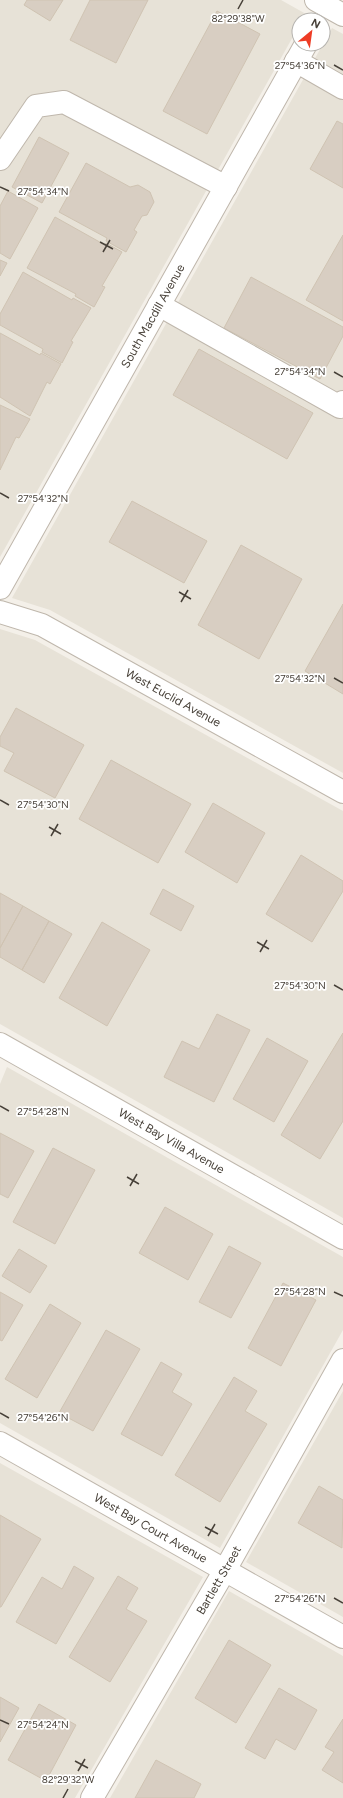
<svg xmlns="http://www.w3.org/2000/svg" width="343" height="1798" font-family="Figtree,sans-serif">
  <rect width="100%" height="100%" fill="#f4f0e9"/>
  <path fill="#e7e2d7" d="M0,0H281L306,14L303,20H299V26L0,557Z
    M332,28L343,34V773L50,610L12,598Z
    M0,629L35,640L343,811V1218L0,1024Z
    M7,1067L343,1257V1330L220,1548L0,1423V1084Z
    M343,1391V1617L246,1562Z
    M0,1463L203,1577L75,1798H0Z
    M229,1591L343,1656V1798H110Z"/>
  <path fill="#d8cec2" stroke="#cfc3b2" d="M27,0H63L50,21L24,5Z
    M90,0H148L116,63L70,40Z
    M217,11L260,34L207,134L163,111Z
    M337,121L343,124V188L310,169Z
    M39,137L69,153L42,203L12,187Z
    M86,163L130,187L138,185L150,192L154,202L147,215L142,216L134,230L137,232L126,252L106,241L107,238L59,212Z
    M8,191L38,208L10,259L0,253V206Z
    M55,217L105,245L106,243L122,252L102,286L105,287L94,307L75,296L76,294L27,268Z
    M343,235V321L306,300Z
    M0,260L7,263L0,276Z
    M23,272L72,300L73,298L91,308L71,341L73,342L62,363L42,352L43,349L0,325V314Z
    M251,277L343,327V336L320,379L224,328Z
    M0,333L40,355L41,353L61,364L50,384L47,382L30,416L0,397Z
    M199,349L313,413L287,459L173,395Z
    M0,405L30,419L19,438L16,437L0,470Z
    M132,501L207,541L184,583L109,542Z
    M241,545L302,579L259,659L198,625Z
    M343,604V694L305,671Z
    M16,708L84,745L55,798L4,771L14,753L0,746V737Z
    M111,760L191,804L158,863L79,819Z
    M213,803L265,833L237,883L185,852Z
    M301,855L343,881V891L312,942L266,914Z
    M163,889L194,906L181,931L150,914Z
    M0,893L23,906L0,948Z
    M23,906L49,921L22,970L0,957V948Z
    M49,921L72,934L44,983L22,970Z
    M102,922L150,950L107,1026L59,998Z
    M217,1014L250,1030L214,1102L164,1077L182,1041L199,1049Z
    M343,1033V1121L320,1159L281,1135Z
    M267,1038L308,1061L274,1122L233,1099Z
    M0,1133L34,1151L8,1198L0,1194Z
    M53,1148L95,1170L55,1244L13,1222Z
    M165,1207L213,1234L188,1280L139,1253Z
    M229,1246L261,1263L231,1318L199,1302Z
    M19,1249L47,1266L30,1293L2,1276Z
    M283,1283L316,1300L281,1366L248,1348Z
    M0,1292L23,1305L2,1341L0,1340Z
    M50,1304L81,1323L37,1398L5,1379Z
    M106,1330L140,1349L93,1431L59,1413Z
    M161,1362L182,1374L172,1392L192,1404L162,1456L121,1434Z
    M234,1377L257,1391L245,1411L267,1424L220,1502L175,1475Z
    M319,1486L343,1500L342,1548L298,1523Z
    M0,1515L41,1539L1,1607H0Z
    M74,1566L94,1578L56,1644L16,1622L42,1577L62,1589Z
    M118,1576L138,1588L126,1609L147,1621L110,1682L69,1657Z
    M229,1640L271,1665L236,1723L195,1698Z
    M279,1688L317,1710L295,1750L276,1739L265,1759L245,1748Z
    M0,1697L19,1708L0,1742Z
    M39,1704L76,1725L46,1781L8,1760Z
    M343,1719V1783L322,1770L334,1752L325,1747Z
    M156,1760L201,1784L194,1798H135Z"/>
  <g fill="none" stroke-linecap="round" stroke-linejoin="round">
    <defs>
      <g id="minor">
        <path d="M316,0L343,15"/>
        <path d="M296,61L343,88"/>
        <path d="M0,159L36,106L64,102L226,187"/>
        <path d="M159,305L340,407L343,402"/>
        <path id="s1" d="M0,588L306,44"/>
        <path id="s2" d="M0,612L42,625L343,792"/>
        <path id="s3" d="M0,1044L343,1238"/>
        <path id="s4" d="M0,1443L343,1637"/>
        <path id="s5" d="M92,1798L225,1570L343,1360"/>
      </g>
    </defs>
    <use href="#minor" stroke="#bfb7ac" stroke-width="24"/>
    <use href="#minor" stroke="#fff" stroke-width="22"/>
  </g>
  <path fill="none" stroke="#474038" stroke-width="1.5" d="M238,9L243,0M334,65L343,70M0,187L9,191M100,242L113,249M103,252L110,240M334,372L343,377M0,493L9,498M179,592L191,599M181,602L188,590M334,678L343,683M0,800L9,805M49,827L61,834M51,836L58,824M257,942L269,949M260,952L267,940M334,985L343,990M0,1106L9,1111M127,1177L139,1184M130,1186L137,1174M334,1292L343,1296M0,1413L9,1418M205,1527L218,1534M208,1536L215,1524M334,1598L343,1603M0,1720L9,1724M75,1761L88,1768M78,1771L85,1759M63,1798L68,1789"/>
  <g text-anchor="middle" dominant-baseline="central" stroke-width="3.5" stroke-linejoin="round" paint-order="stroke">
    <g font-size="12" fill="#474038" stroke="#fff">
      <text stroke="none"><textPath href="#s1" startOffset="312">South Macdill Avenue</textPath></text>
      <text stroke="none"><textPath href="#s2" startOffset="194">West Euclid Avenue</textPath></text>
      <text stroke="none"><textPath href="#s3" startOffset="197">West Bay Villa Avenue</textPath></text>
      <text stroke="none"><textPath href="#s4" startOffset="173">West Bay Court Avenue</textPath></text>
      <text stroke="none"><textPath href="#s5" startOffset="252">Bartlett Street</textPath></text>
    </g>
  </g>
  <g font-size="10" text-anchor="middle" fill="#474038" stroke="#fff" stroke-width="3.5" stroke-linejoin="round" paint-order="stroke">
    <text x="238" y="22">82°29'38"W</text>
    <text x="300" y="69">27°54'36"N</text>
    <text x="43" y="195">27°54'34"N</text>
    <text x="300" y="375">27°54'34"N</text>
    <text x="43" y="502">27°54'32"N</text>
    <text x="300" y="682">27°54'32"N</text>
    <text x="43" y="808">27°54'30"N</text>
    <text x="300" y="989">27°54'30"N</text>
    <text x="43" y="1115">27°54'28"N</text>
    <text x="300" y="1295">27°54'28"N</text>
    <text x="43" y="1421">27°54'26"N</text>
    <text x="300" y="1602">27°54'26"N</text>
    <text x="43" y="1728">27°54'24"N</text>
    <text x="68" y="1783">82°29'32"W</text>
  </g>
  <g transform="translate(311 32) rotate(29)"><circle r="19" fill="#ffffff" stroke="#b5b3af"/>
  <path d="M0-3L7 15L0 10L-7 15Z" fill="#ee3c25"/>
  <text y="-6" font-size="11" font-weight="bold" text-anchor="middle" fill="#474038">N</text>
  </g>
</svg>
